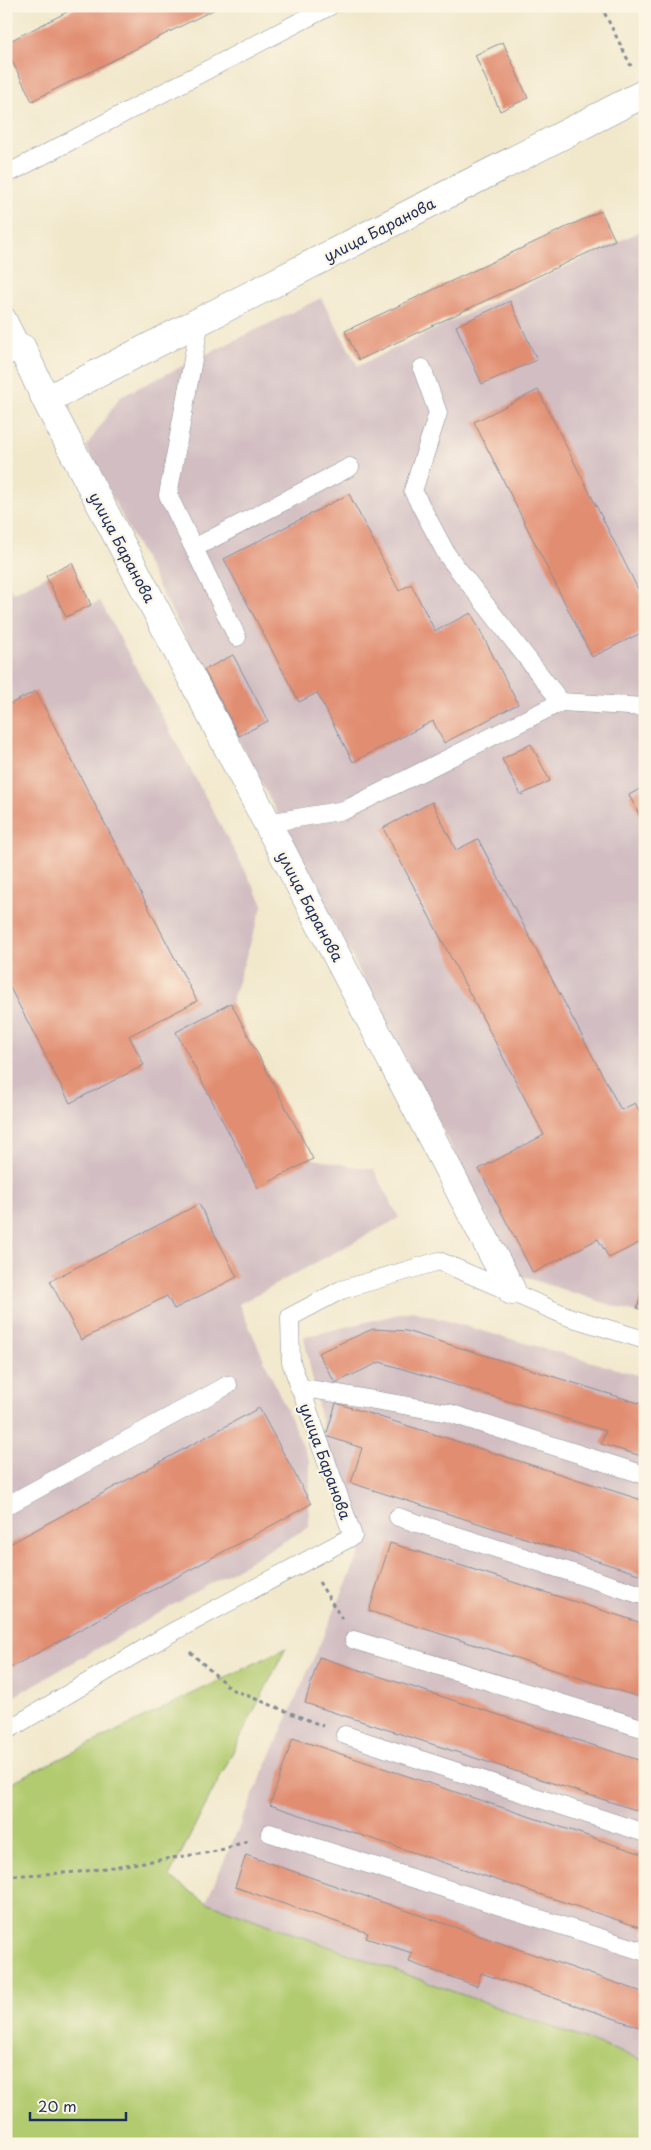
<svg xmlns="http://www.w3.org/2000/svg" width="651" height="2150" font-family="'Playpen Sans',sans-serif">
  <rect width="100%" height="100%" fill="#fcf5e5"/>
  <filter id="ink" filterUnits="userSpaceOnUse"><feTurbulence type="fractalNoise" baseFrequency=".02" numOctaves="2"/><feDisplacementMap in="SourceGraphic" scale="10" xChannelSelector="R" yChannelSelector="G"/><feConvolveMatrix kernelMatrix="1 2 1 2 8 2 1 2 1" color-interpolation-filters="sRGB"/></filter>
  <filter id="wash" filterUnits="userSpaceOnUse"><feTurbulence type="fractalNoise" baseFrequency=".0096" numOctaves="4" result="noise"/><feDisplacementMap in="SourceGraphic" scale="20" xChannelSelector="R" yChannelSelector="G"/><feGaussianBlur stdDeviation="1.12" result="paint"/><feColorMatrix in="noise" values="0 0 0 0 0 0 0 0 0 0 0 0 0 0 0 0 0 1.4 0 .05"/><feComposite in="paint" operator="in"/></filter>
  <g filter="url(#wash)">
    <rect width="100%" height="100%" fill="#f1e8cc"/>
    <path fill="#d2bec2" d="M645,229V1316L518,1275L86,447L120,397L321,298L358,366Z
      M72,563L91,605L100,601L263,904L231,1003L313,1159L374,1170L399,1218L239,1304L310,1462L309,1527L6,1701V580L13,593Z
      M412,1311L645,1377V2061L206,1902L367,1537L325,1442L304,1337Z"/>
    <path fill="#b2cb70" stroke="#667d67" d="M286,1648L169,1877L206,1902L645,2061V2144H6V1785Z"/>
    <g id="blocks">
      <path fill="#e18d71" d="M79,6H221L32,101L6,49V43Z
        M503,42L528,98L500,111L475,55Z
        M601,211L615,240L359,360L345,331Z
        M510,301L537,360L482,384L456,326Z
        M538,390L645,603V631L592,657L474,422Z
        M349,494L399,591L411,584L435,631L471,613L518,704L444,743L433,721L353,762L317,693L299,702L224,559Z
        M72,563L91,605L66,617L46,576Z
        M233,655L268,721L239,736L204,670Z
        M36,691L197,1001L129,1036L144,1065L70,1103L6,980V706Z
        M531,744L550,781L521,795L502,759Z
        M645,786V826L629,795Z
        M432,802L456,850L478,839L621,1110L635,1103L645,1121V1240L609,1258L598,1239L533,1273L479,1169L544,1135L383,828Z
        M231,1003L313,1159L258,1188L176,1032Z
        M199,1204L237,1277L174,1309L167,1296L81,1340L50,1281Z
        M644,1286H645V1311L637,1308Z
        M373,1329L406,1331L645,1405V1457L601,1444L606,1431L380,1362L335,1383L318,1353Z
        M336,1403L645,1501V1576L351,1483L362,1448L326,1436Z
        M259,1408L311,1504L6,1670V1546Z
        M390,1543L645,1624V1699L369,1611Z
        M319,1657L645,1762V1813L305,1703Z
        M293,1738L645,1855V1929L270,1805Z
        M246,1855L645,1993V2029L481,1973L477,1986L409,1962L412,1953L366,1938L368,1933L235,1887Z"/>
    </g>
  </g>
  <g filter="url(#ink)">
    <use href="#blocks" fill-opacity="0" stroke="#868c95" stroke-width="1"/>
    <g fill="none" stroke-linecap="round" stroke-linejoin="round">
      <defs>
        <path id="service" d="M7,174L330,6
          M6,316L22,348L6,357
          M200,321L168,495L237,637
          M422,368L438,413L413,491L447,555L561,702L645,707
          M194,548L350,467
          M267,823L345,810L561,702
          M299,1387L449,1413L645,1475
          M6,1506L228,1385
          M398,1517L645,1596
          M354,1640L645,1729
          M6,1731L169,1634L353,1536L291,1362L290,1317L341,1290L439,1261L569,1317L645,1340
          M345,1735L645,1833
          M270,1833L645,1952"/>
        <path id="minor" d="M22,348L46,400L512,1291
          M46,400L645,93"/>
      </defs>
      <use href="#service" stroke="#868c95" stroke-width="19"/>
      <use href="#minor" stroke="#868c95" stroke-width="29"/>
      <path stroke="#868c95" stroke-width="3" stroke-dasharray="4 4" stroke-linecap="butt" d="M601,6L631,66
        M319,1582L342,1619
        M190,1652L231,1689L323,1726
        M6,1876L79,1872L218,1851L247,1841"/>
      <use href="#service" stroke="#fff" stroke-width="18"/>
      <use href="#minor" stroke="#fff" stroke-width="28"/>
    </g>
  </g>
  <g text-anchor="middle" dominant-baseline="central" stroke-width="4.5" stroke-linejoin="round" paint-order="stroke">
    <g font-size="15" fill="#1b2f5e" stroke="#fcf5e5">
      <text transform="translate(379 229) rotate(-27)">улица Баранова</text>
      <text transform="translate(123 547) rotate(62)">улица Баранова</text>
      <text transform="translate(311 906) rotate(62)">улица Баранова</text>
      <text transform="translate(326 1461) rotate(70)">улица Баранова</text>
    </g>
  </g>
  <rect width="651" height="2150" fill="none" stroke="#fcf5e5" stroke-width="25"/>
  <path d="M30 2112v8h96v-8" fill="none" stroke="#1b2f5e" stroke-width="2.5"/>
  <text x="38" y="2112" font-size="15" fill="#1b2f5e" stroke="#fcf5e5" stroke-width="4" paint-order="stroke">20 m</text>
</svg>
